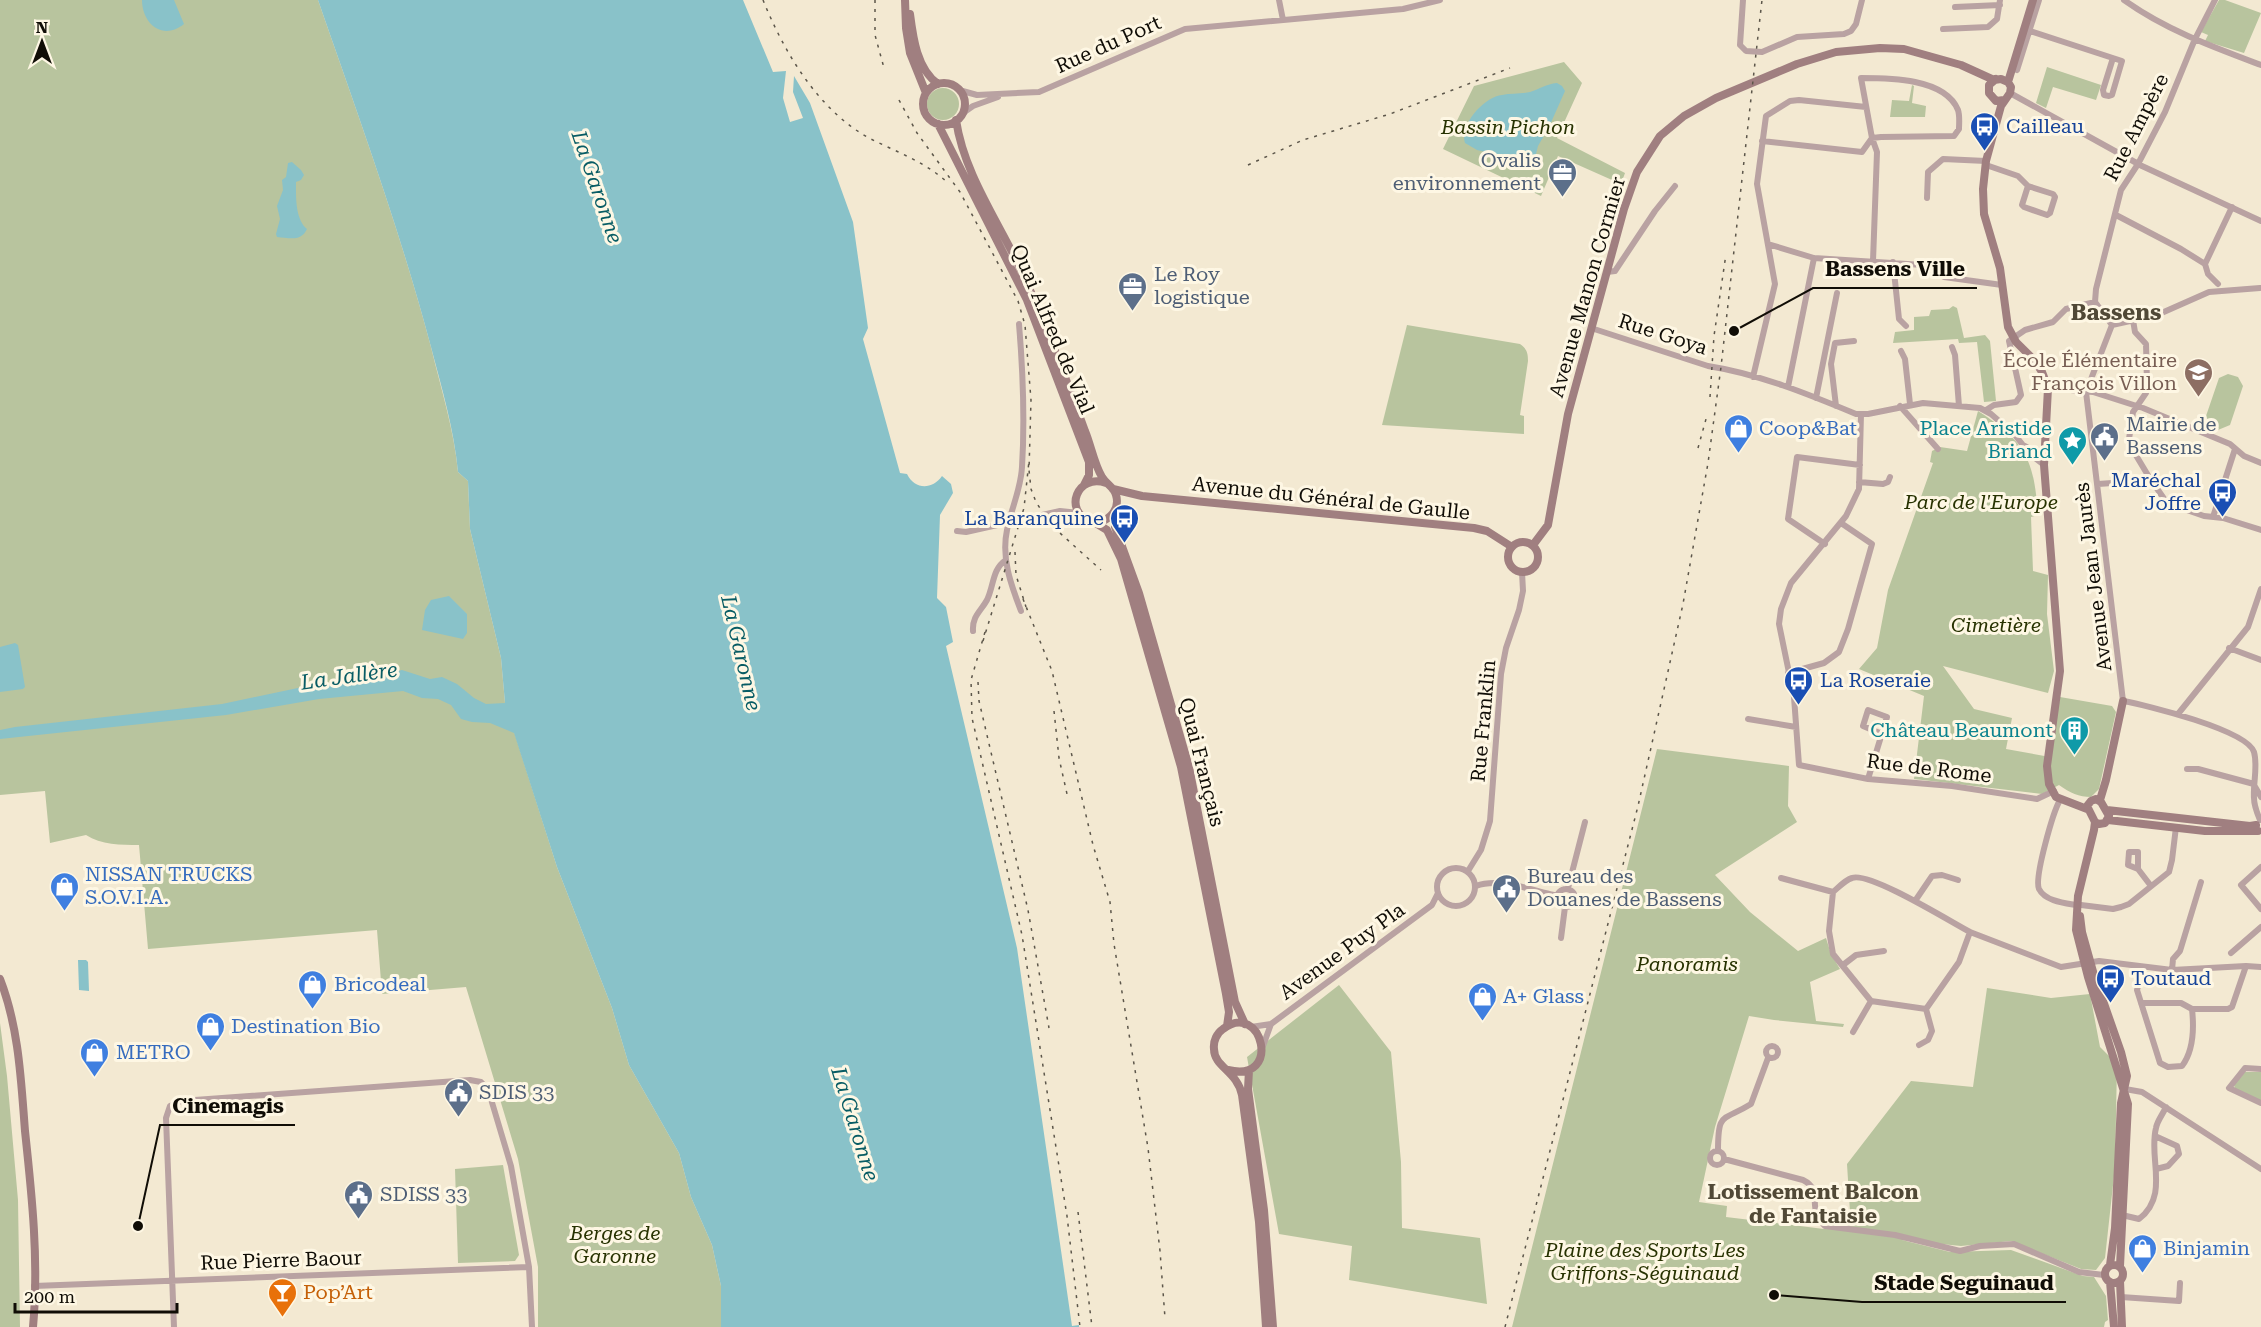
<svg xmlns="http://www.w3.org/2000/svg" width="2261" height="1327" font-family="'Roboto Serif',serif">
  <rect width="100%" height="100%" fill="#f3e9d2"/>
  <path fill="#b8c49e" d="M0,0H318C358,115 400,230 431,347C441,389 454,429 458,472L468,481L470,529L501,658L505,703L557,867L612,1008L629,1065L679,1153L691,1197L712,1245L721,1286V1327H538V1267L518,1159L466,987L382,994L377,930L148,949L139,845C121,845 101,845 86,835L50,843L45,791L0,795Z
    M2219,0H2225L2261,13L2244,53L2205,41L2208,35L2201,32Z
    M1564,62L1582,83L1557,138L1625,173L1621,184L1558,156L1541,196L1443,149L1474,86Z
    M2047,67L2101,85L2096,100L2053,87L2046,108L2036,103Z
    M1912,85L1914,86L1912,103L1926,106L1925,117H1890L1892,100L1909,101Z
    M927 104a16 16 0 1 1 32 0a16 16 0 1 1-32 0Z
    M1953,306L1957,308L1964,338L1985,335L1990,341L1996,401L1984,402L1977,342L1959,343L1958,339L1893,343L1895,332L1914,330V317L1929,316L1931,310L1949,309Z
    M1407,325L1520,344C1527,349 1528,353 1528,361L1520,415L1524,416V434L1382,425Z
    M2228,374L2238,377L2243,386L2230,425L2218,430L2211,427L2206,416L2219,378Z
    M1978,411C2026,442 2034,459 2038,515L2031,517L2033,571L2048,575L2047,614L2054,671L2048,693L1943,666L1974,709L2012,718L2006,749L2050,757L2060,697L2112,706L2116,712L2099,789L2091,797C2079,797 2070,793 2059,785L2042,794L1914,779L1924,696L1859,669L1877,648L1888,590L1933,463L1930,462L1932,451L1940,447L1967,451Z
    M1657,749L1789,766L1788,806L1797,822L1715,875L1750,912L1798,951L1826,938L1831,954L1840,969L1810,982L1816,1021L1844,1024L1843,1027L1774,1020L1749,1016L1715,1127L1699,1202L1727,1206L1726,1217L1824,1229L1850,1212L1847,1164L1911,1081L1973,1087L1987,988L2051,998L2090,994L2100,1047L2117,1064L2115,1167L2105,1258L2096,1270L2081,1269L2011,1241L1961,1246L1902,1240L1950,1252L2011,1250L2083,1276L2094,1277L2106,1296L2108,1320L2105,1322L2104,1327H1512Z
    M1339,985L1391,1052L1401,1162L1402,1228L1480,1238L1487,1304L1349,1280L1352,1246L1279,1234L1247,1057Z
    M0,1023L7,1076L18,1200L20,1327H0Z
    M2245,1072H2261V1101L2235,1089L2234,1085Z
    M503,1165L519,1255L515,1261L458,1263L455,1169Z"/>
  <path fill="#89c2c9" d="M142,0H174L184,24C163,41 142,24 142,0Z
    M318,0H743L773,72L786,71L783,98L790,122L803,118L793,92L794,76L810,103L853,222L868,328L863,339L900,473L907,474C915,490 932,490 942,476L951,484L953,493L940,515L937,598L946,607L953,642L946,646L1017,948L1072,1326L1079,1325V1327H721V1286L712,1245L691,1197L679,1153L629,1065L612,1008L557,867L514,733L490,723L472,722L461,719L451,705L438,699L422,698L403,691L319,699L226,715L0,739V730L15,727L222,704L312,685L363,680L402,670L430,679L442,677L457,684L474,698L486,704L505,703L501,658L470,529L468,481L458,472C454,429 442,389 431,347C400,230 358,115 318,0Z
    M1557,83L1562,86L1565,91L1549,127L1538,146L1533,166L1529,167L1504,156L1477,150L1465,143C1459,125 1484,97 1502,95C1511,93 1521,94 1530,92C1540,89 1546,84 1557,83Z
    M292,162L301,170L304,175L301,180L296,182C296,196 295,219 307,229C301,242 289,238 277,237L276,234L280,219L277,206L283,190L282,180L286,177L288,163Z
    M449,596L467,614V633L463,639L422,630L425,610L431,600Z
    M15,643L18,645L25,687L23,689L0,692V647Z
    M78,960H86L88,962L89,991L79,990Z"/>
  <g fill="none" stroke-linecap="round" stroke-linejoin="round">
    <path stroke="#b9a2a2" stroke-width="6" d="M1279,0L1283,20
      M1743,0L1740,45L1746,51L1762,52L1797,37L1844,34L1851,31L1856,24L1862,0
      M2124,0C2166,30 2213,47 2261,65
      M1955,7L2000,5
      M1943,29L1988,27L1997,19L2000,0
      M2024,29L2122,61L2112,95L2109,96L2104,95L2103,90L2113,58
      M2013,67L2017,70L2039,0
      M959,90L977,95L1039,92L1185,29L1403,9L1440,0
      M2010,93L2142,166L2261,221
      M963,113L973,106L998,97
      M1762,141L1862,152L1872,138L1881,137L1954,136L1959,129C1959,124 1960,116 1958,110C1945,78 1889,78 1861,78L1872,138L1877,152L1873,261
      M1986,165L2018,176L2028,186L2022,205L2024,207L2047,215L2050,213L2055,197L2053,194L2028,186
      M1927,198L1928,172L1943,159L1986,161
      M2116,215L2181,249L2205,264L2208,274L2218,284
      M1768,244L1814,258L1923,265L1944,277L2002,285
      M1893,262L1899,319L1906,326
      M2205,264L2232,207
      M1607,272L1615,271L1655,211L1675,186
      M2095,302L2096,289L2121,190L2138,164L2165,112L2195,39L2215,0
      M2095,302L2112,325
      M2133,320L2135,332L2146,344L2147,383L2146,393L2133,412L2129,439L2131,447L2149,477L2167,503L2204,516L2223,518L2261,530
      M1019,324C1023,372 1025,419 1022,467C1021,489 1011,509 1007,530C1001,558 1011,585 1021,611
      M1591,328L1708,366C1759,374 1808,394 1856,414H1868L1923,403L1980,408L1991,414L2015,435L2030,454L2044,465
      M1952,347L1955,355L1959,406
      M1901,351L1905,359L1910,404
      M1753,377L1775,284L1757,184L1766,116L1790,101L1799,100L1866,107
      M1788,387L1814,258
      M2048,388L2093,392L2143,408L2230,444L2244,456L2261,463
      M1816,398L1837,293
      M1836,406L1831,364L1835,343L1854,341
      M1900,406L1938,449
      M1986,410L1994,405L2016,402L2021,395L2009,341L2025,330L2053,322L2066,309L2095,302
      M1861,414L1859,489L1846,516L1791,583L1781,609L1779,624L1794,697L1799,765L1868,779L1952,786L2037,799L2054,791
      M2025,446L2032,450H2045
      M1859,482L1883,484L1888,482L1890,477
      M2098,484L2141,481L2149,477
      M2213,517L2235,449
      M957,531L966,532L1060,511L1079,513
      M1825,544L1788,519L1797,457L1860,465
      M973,631C972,616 981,611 987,600C994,586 992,569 1006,560
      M2229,648L2261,660
      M1788,673L1824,663L1839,652L1848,629L1872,544L1841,523
      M2178,714L2248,627L2261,589
      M1748,719L1796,727
      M2187,769H2198L2254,784
      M1868,779L1887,717L1868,710L1863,726L1882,734
      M2254,785L2261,797
      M2060,800C2053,812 2034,878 2039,889C2045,901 2064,903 2076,905
      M2260,820C2257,813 2254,805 2254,798C2253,783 2258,766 2254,752C2247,730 2146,705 2123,701L2086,392L2112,325L2157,315L2209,292L2260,288
      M2261,867L2241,885L2261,909
      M1437 887a19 19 0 1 1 38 0a19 19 0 1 1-38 0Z
      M2138,869L2128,865L2129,852H2138V869L2151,886
      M1468,871L1481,850L1490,821L1501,674L1506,648L1519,610L1523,591L1522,572
      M1781,878L1833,892L1829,931L1833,954L1871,1001L1926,1009L1959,962L1970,932C1951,922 1869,871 1852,878C1845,880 1838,888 1833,892
      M1476,886C1499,877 1531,890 1554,895L1556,897
      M1568,888L1585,822
      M1557 898a9 9 0 1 1 18 0a9 9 0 1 1-18 0Z
      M1915,901L1932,876L1942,875L1958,880
      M2081,905L2113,909L2121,907L2129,904L2169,872L2172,860L2176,827
      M1970,932L2061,967L2099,961L2172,970L2246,966L2261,967
      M1561,938L1565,907
      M2231,953L2261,927
      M1843,965L1856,955L1884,951
      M2172,970L2173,959L2180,951L2201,882
      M2139,983L2137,990L2160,1063L2168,1067L2182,1066C2194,1050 2194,1027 2192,1009L2181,1003H2141
      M2192,1009H2228L2232,1007L2246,966
      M1251,1027L1271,1024L1432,905L1438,893
      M1853,1032L1871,1001
      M1919,1045L1928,1040L1932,1031L1926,1009
      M1766 1052a6 6 0 1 1 12 0a6 6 0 1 1-12 0Z
      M1263,1046L1271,1024
      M2261,1069L2245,1068L2229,1088L2261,1103
      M2125,1089L2142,1092L2261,1169
      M2155,1136L2177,1146L2179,1154L2168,1166L2156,1169
      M1718,1151C1718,1111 1722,1122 1751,1104L1768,1058
      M1710 1158a7 7 0 1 1 14 0a7 7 0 1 1-14 0Z
      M1724,1159L1803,1180C1825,1191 1805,1208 1825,1226L1895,1235L1960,1251L1980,1246L2014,1244L2079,1272L2104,1275
      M2122,1215L2139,1219C2170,1195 2148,1158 2156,1128C2157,1121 2163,1114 2166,1107
      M34,1286L529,1267
      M2121,1297L2179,1301L2180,1283
      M174,1327L166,1118L170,1106L181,1101L470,1080L481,1082L488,1089L511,1166L529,1267L532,1327"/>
    <path stroke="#a07f80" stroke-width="8" d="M905,0L906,28L910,53L926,93
      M2033,0L2008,82L2011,87L2010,93L2001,106L1986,161L1983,189L1984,214L2000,268L2008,327L2016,342L2035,361L2042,372L2048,388L2044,465L2060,671L2047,766L2049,784L2056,797L2087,809
      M910,14C913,38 917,69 938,84
      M1996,79L1989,85V93L1996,101L2004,100
      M923 104a21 21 0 1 1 42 0a21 21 0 1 1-42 0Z
      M956,120C964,174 998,221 1021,270C1045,322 1065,376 1085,431C1091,445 1094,464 1102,477C1106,484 1114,487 1116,495C1121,511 1105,526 1090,521C1063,511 1077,473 1106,483
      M938,124L1027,300L1089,462V475L1084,485
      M1113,489L1142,496L1474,528L1487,531L1512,547
      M1115,511V527L1139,593L1189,767L1235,1002L1245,1024
      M1094,522L1107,530L1121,559L1181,767L1226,994L1229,1012L1227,1026
      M1508 557a15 15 0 1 1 30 0a15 15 0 1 1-30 0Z
      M1533,545L1548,525L1568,414L1624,209L1637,172L1660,136L1684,116L1716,98L1797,64L1836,52L1880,48L1904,49L1961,65L1994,80L2001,79L2008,82
      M2100,800L2106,780L2123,701
      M2107,810L2250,826L2256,825
      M2108,820L2205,831H2258
      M2095,822L2099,824L2105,823L2109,816L2101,802L2096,799L2091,801L2087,806L2095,822L2094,830L2078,896L2076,930L2088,977L2128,1104L2120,1266
      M2080,916L2082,932L2094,975L2121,1052L2127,1076L2121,1103L2115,1228L2110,1265
      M0,979C19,1028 21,1080 25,1131C32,1196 39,1262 33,1327
      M1228,1070C1283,1084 1262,999 1223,1029C1217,1033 1213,1041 1214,1049C1214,1067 1237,1071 1242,1095L1259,1222L1266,1327
      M1249,1070L1248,1089L1264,1210L1273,1327
      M2105 1274a9 9 0 1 1 18 0a9 9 0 1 1-18 0Z
      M2120,1281L2122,1327
      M2110,1282L2114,1327"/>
    <path stroke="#5c564a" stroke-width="1.5" stroke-dasharray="3 6" stroke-linecap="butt" d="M763,0C784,52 817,108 867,137C894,151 924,161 947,182
      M875,0V35L884,68
      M899,100L917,133L960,192L1018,301L1025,325L1031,400L1029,470L1031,489L1036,502L1051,525L1101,570
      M1248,165L1303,140L1390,114L1510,68
      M1710,397L1714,336L1726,254
      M1698,448L1706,419
      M1015,552L1016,575L1026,607
      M1023,599L1052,671L1093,845L1110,902L1114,944L1148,1148L1160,1251L1165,1318
      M985,632L971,680L972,718L1022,935L1067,1216L1080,1327
      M983,641L1024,508L1029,461
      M978,682L979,701L1028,910L1049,1028
      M1054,711L1059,758L1067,794
      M1078,1212L1092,1327
      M1505,1327L1638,806L1683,604L1708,463L1721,367L1762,0"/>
  </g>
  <defs>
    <symbol id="bus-pin" viewBox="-11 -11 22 30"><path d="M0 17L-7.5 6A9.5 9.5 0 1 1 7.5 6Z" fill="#1a4fb4" stroke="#fef7e4"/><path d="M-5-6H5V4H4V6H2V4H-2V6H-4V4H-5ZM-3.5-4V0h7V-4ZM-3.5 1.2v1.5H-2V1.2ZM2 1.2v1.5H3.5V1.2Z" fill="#fff"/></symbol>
    <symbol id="office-pin" viewBox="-11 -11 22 30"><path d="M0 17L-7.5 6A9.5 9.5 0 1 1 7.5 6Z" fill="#5c6f8a" stroke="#fef7e4"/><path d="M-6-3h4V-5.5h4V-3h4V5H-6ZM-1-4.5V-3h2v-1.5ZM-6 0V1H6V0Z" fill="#fff"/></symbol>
    <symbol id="school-pin" viewBox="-11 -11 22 30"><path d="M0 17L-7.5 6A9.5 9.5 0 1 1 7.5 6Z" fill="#8d6e63" stroke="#fef7e4"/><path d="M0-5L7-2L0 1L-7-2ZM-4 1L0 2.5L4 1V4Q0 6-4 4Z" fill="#fff"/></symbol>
    <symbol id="shop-pin" viewBox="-11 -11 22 30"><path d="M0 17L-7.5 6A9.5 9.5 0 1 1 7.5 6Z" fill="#3f7fe0" stroke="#fef7e4"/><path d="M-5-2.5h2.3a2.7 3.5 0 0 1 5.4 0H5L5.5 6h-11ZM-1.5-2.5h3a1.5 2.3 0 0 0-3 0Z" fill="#fff"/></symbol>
    <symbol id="civic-pin" viewBox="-11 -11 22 30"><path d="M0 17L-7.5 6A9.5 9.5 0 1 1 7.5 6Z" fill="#5c6f8a" stroke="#fef7e4"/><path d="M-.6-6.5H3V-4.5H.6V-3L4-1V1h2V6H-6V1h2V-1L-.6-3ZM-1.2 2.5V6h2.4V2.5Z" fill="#fff"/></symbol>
    <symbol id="sight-pin" viewBox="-11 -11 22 30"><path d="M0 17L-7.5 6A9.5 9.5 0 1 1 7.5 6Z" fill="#0f9aa8" stroke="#fef7e4"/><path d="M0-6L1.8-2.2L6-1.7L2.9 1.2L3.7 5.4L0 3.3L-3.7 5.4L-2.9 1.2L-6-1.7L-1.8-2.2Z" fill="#fff"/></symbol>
    <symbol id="building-pin" viewBox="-11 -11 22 30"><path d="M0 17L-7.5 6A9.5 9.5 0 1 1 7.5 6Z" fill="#0f9aa8" stroke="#fef7e4"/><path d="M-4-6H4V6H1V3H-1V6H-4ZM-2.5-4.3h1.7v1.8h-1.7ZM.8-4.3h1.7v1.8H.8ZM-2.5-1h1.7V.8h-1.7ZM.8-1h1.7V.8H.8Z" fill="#fff"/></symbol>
    <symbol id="bar-pin" viewBox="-11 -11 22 30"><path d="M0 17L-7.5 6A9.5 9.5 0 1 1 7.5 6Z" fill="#e8710a" stroke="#fef7e4"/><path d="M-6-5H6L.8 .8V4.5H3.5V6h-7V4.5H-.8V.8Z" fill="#fff"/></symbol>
  </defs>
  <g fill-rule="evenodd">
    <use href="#bus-pin" x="1968" y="110" width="33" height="45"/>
    <use href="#office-pin" x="1546" y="156" width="33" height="45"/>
    <use href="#office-pin" x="1116" y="270" width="33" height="45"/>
    <use href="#school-pin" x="2182" y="356" width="33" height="45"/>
    <use href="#shop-pin" x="1722" y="412" width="33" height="45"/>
    <use href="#civic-pin" x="2088" y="420" width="33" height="45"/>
    <use href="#sight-pin" x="2056" y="424" width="33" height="45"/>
    <use href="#bus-pin" x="2206" y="476" width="33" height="45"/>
    <use href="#bus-pin" x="1108" y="502" width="33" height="45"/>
    <use href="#bus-pin" x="1782" y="664" width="33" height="45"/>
    <use href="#building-pin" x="2058" y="714" width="33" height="45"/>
    <use href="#shop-pin" x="48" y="870" width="33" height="45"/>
    <use href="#civic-pin" x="1490" y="872" width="33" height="45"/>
    <use href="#bus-pin" x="2094" y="962" width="33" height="45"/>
    <use href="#shop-pin" x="296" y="968" width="33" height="45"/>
    <use href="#shop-pin" x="1466" y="980" width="33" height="45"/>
    <use href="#shop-pin" x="194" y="1010" width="33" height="45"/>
    <use href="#shop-pin" x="78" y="1036" width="33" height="45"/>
    <use href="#civic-pin" x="442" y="1076" width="33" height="45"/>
    <use href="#civic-pin" x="342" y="1178" width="33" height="45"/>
    <use href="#shop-pin" x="2126" y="1232" width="33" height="45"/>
    <use href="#bar-pin" x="266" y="1276" width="33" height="45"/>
  </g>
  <g text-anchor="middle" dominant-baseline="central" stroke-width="6" stroke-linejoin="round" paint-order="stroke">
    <g font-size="20" fill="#100d06" stroke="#fef7e4">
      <text transform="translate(1108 44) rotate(-24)">Rue du Port</text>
      <text transform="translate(2136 127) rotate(-63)">Rue Ampère</text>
      <text transform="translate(1587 287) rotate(-74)">Avenue Manon Cormier</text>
      <text transform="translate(1053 329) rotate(67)">Quai Alfred de Vial</text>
      <text transform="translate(1663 334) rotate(18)">Rue Goya</text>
      <text transform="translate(1331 498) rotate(6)">Avenue du Général de Gaulle</text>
      <text transform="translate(2093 577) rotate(-97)">Avenue Jean Jaurès</text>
      <text transform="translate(1483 721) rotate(-85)">Rue Franklin</text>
      <text transform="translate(1202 762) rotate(76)">Quai Français</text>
      <text transform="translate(1929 768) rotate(7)">Rue de Rome</text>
      <text transform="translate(1342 951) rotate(-36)">Avenue Puy Pla</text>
      <text transform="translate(281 1260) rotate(-2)">Rue Pierre Baour</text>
    </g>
    <g font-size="20" fill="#164399" stroke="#fef7e4" text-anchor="start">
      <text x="2006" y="126">Cailleau</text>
      <text x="2201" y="480" text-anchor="end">Maréchal<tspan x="2201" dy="23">Joffre</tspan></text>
      <text x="1104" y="518" text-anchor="end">La Baranquine</text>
      <text x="1820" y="680">La Roseraie</text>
      <text x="2131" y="978">Toutaud</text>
    </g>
    <g font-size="20" font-style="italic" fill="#273201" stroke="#fef7e4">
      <text x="1508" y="127">Bassin Pichon</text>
      <text x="1981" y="502">Parc de l'Europe</text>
      <text x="1996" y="625">Cimetière</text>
      <text x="1687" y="964">Panoramis</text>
      <text x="615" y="1233">Berges de<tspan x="615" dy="23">Garonne</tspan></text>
      <text x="1645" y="1250">Plaine des Sports Les<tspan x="1645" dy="23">Griffons-Séguinaud</tspan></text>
    </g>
    <g font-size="20" fill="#4e5e75" stroke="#fef7e4" text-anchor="start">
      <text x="1541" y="160" text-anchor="end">Ovalis<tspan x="1541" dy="23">environnement</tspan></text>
      <text x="1154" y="274">Le Roy<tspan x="1154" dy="23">logistique</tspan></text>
      <text x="2126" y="424">Mairie de<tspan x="2126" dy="23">Bassens</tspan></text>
      <text x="1527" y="876">Bureau des<tspan x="1527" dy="23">Douanes de Bassens</tspan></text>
      <text x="479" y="1092">SDIS 33</text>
      <text x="380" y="1194">SDISS 33</text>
    </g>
    <g font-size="20" fill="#785e54" stroke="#fef7e4" text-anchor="end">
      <text x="2177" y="360">École Élémentaire<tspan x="2177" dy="23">François Villon</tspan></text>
    </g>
    <g font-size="20" fill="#366cbe" stroke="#fef7e4" text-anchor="start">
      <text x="1759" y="428">Coop&amp;Bat</text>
      <text x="85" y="874">NISSAN TRUCKS<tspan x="85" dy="23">S.O.V.I.A.</tspan></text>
      <text x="334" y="984">Bricodeal</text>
      <text x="1503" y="996">A+ Glass</text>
      <text x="231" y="1026">Destination Bio</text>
      <text x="116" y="1052">METRO</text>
      <text x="2163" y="1248">Binjamin</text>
    </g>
    <g font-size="20" fill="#0d838f" stroke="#fef7e4" text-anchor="end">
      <text x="2052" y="428">Place Aristide<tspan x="2052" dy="23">Briand</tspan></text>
      <text x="2053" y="730">Château Beaumont</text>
    </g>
    <g font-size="20" fill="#c56008" stroke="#fef7e4" text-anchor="start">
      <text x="303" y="1292">Pop’Art</text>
    </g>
    <g font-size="21" font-style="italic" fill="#085c64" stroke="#fef7e4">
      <text transform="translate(597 187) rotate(71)">La Garonne</text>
      <text transform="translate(741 653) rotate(77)">La Garonne</text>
      <text transform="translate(349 676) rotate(-8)">La Jallère</text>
      <text transform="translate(855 1124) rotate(73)">La Garonne</text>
    </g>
    <g font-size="21" font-weight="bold" fill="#514936" stroke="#fef7e4">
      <text x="1813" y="1192">Lotissement Balcon<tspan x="1813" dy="24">de Fantaisie</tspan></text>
    </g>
    <g font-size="22" font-weight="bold" fill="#514936" stroke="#fef7e4">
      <text x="2116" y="312">Bassens</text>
    </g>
  </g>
  <path fill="none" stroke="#100d06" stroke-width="2" d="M1734 331L1813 288H1977M138 1226L160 1125H295M1774 1295L1862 1302H2066"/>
  <g fill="#100d06" stroke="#fef7e4" stroke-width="2">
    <circle cx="1734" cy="331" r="6"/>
    <circle cx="138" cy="1226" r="6"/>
    <circle cx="1774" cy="1295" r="6"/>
  </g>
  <g font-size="21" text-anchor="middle" font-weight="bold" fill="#100d06" stroke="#fef7e4" stroke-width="6" stroke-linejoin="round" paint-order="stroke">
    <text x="1895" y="276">Bassens Ville</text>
    <text x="228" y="1113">Cinemagis</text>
    <text x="1964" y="1290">Stade Seguinaud</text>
  </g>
  <g transform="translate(42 42)" stroke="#fef7e4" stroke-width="4.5" paint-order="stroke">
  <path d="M0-4.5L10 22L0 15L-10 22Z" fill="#100d06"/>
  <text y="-9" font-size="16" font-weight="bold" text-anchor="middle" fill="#100d06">N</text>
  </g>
  <path d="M15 1303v9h162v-9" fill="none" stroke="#100d06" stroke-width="3"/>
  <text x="24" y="1303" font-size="18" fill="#100d06" stroke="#fef7e4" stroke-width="4.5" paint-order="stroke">200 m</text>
</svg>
